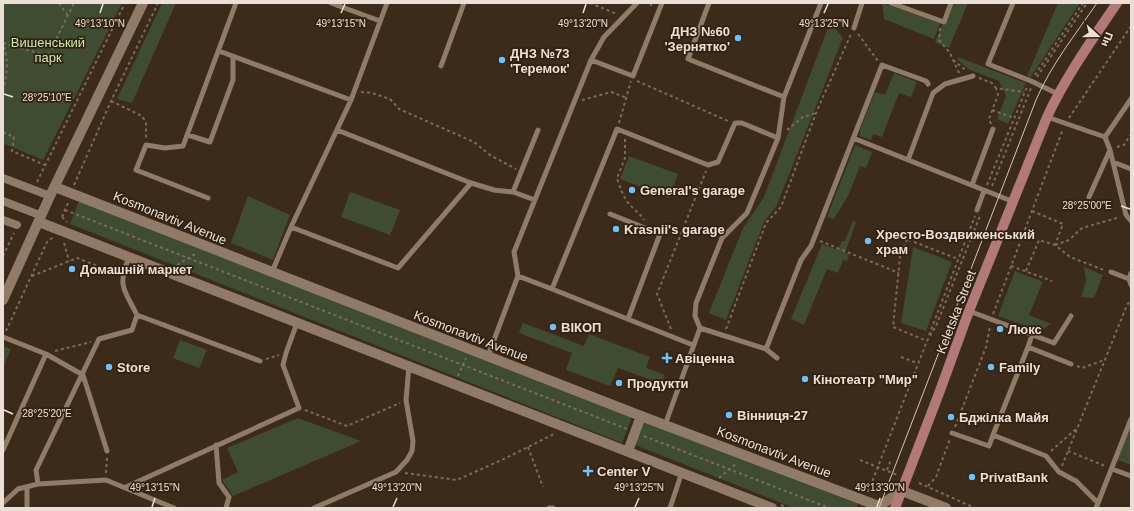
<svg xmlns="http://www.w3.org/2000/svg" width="1134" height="511" font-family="Arial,sans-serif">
  <rect width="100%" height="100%" fill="#3c2a1a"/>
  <path fill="#3f4c32" d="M3,3H122L43,160L5,144L3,148Z
    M162,3H176L132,103L117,99Z
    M882,3L940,23L934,39L884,19Z
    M952,3H968L949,48L935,42Z
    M1058,3H1080L1030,78L1027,76Z
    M830,22L843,38L777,205L764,222L726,320L709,313L743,228L764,197Z
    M958,57L1026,83L1008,124L997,119L1006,96L999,81L968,69L957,59Z
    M894,73L917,82L911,97L899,93L882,137L873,134L871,140L860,136V130L875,92L885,95Z
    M855,145L872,152L866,168L860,166L848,196L834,219L827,217Z
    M629,156L678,174L669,198L620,179Z
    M350,192L400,210L390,235L341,217Z
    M248,196L290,215L273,260L231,243Z
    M79,201L632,417L622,443L70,224Z
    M853,221L856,222L845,253L849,254L847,261L843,260L838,273L827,269L804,325L791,319L822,244L838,250L842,241H845Z
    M913,247L952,262L926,331L901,323Z
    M1084,267L1103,275L1094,298L1081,297L1086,281Z
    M1015,271L1043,282L1029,315L1052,324L1039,331L998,316Z
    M523,323L584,346L589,334L650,357L646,368L665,375L662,384L618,368L610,386L566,370L572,353L519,333Z
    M180,340L207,350L199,368L173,358Z
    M3,346L11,349L3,367Z
    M298,418L361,441L233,496L222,480L238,472L227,448Z
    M1131,419V465L1115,459Z
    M643,421L858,504L857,508H794L635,445Z"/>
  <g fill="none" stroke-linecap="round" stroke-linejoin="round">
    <path stroke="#7b6b5e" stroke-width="2" stroke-dasharray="3 3" stroke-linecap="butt" d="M59,3L68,16
      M590,3L617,14
      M651,3V8
      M940,28L939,40L950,53L959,73
      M858,34L878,61
      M3,43L48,56L74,3
      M953,60L967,71
      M1035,75L1083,3
      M1037,77L1087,3
      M979,78L992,83L996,88L1024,92
      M637,81L728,121
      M3,91C7,76 9,58 3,44
      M361,92L372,93L390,99L399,109L474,142L490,155L516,169
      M582,100L611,92L627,98
      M111,101L142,116L146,123V139
      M992,110L1014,118
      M1069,118L1131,26
      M619,123L631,81
      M991,124L989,119L998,95L996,88
      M787,130L803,117L816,113
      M3,132L14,137L12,151L45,165
      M625,139V158L617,178C620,188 624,199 631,206C635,211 641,214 644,220
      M1117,147L1124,145L1131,134
      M37,182L125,3
      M74,185L111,101L158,3
      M987,185L1027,87
      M992,186L1031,88
      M65,210L627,429
      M1032,211L1063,224L1055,245
      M62,217L67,222
      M62,217L68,203
      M886,231L958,259
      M907,239L900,257L893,327L927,341
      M820,241L899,273
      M64,243L69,261
      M1055,245L1069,240L1082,228L1120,217
      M3,256L14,233
      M177,265L197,253
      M1011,266L1052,281
      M1026,271L1039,240L1055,245L1070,257L1104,270
      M32,276L77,258L105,269L118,271
      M993,314L1063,129
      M671,329L657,294L706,171
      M726,329L766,223L781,207L816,113L851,34
      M6,331L47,242L53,237
      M929,335L975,216
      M927,341L936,326L980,216
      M55,351L91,342
      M901,357L917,363
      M266,359L279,355
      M1077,366L1082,368L1104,360
      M458,376L466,358
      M305,410L347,426L400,403
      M955,427L986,347L990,326
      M644,436L829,508
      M528,447L543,487
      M1051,451L1076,429
      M1068,451L1105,466
      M860,460L897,475
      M1062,466L1127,305L1131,300
      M887,470L891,460
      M106,473L107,457
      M405,473L457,480L506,458L556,433
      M719,478L737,463
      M919,483L975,508
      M928,486L936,477L950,439
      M868,492L927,341
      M781,505L788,508"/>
    <path stroke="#907b68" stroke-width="5" d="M331,3L380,21
      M709,3L688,59L784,97
      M891,3L944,22L951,3
      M1013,3L988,64L1031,81L1058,94
      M854,28L862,3
      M219,51L351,100
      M591,60L633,76L662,3
      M441,66L464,3
      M1047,117L1105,137L1110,150L1126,215L1131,221
      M337,130L471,183L494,190L513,192L535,200
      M188,135L210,142L233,80V57
      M1105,137L1131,99
      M778,138L784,97L821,3
      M853,138L1014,202
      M908,160L933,93L945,84L973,76
      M1113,162L1131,169
      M972,185L993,129
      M513,192L538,130
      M1089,197L1110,150
      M208,198L136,170L146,145L165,148L183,146L236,3
      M977,210L984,191
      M610,214L660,234L628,319
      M291,227L398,268L471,183
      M129,257C117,287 124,289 137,315L260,361
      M272,272L291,227L351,100L387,3
      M1111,272L1129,279
      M1131,273L1129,279L1131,285
      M518,276L514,252L591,60L604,37L637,3
      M552,289L693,345
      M969,311L1054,343L1071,316
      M1032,335L1028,347L993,435L1046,456L1059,472L1076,481L1098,503
      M3,337L46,354L3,450
      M1028,347L1071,364
      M766,349L801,260L811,246L882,65L926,81L928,84
      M46,354L83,375L107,451
      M488,356L518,276L552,289L617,129L708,165L718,162L735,123H742L778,138L747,213L722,238L696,303L695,316L700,328
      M665,425L700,328L766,349L777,358
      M952,433L989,446L993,435
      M216,445L219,483L229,497L226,508
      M1112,469L1131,476
      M38,484L36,470L99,339L132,330L137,315
      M126,487L299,408L283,365L286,353L297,323
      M3,503L18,489L38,484L106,480L174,508
      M27,508V487
      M314,508L396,472L407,460L412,451L413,441L406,400L409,366
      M549,508H553
      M670,508L682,472
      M1096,508L1131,419"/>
    <path stroke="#907b68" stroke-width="8" d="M3,178L50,196
      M3,201L42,216
      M3,220L17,225"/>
    <path stroke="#907b68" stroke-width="10" d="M628,451L641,416"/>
    <path stroke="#907b68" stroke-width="10" d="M55,187L641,416L876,505L879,506L902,491L946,508
      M39,222L772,508
      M3,300L50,196L143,3"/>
    <path stroke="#b17a78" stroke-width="10" d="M895,508L938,396L969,311L1047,117C1066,76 1092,40 1117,3"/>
    <path stroke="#d2c5bb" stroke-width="1" d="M879,508L1036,100C1051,65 1075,35 1097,3"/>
  </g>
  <path fill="none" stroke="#ece0d6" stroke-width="1.5" d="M100,13L103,4M341,13L345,4M583,13L586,4M824,13L828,4M4,94L13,97M1121,206L1130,209M4,410L13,414M152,507L155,498M393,507L397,498M635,507L639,498M877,507L880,498"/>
  <g fill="#70c2f4" stroke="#322110" stroke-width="1.5">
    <circle cx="738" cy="38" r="4"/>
    <circle cx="502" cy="60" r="4"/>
    <circle cx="632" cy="190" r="4"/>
    <circle cx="616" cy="229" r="4"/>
    <circle cx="868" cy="241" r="4"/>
    <circle cx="72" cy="269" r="4"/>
    <circle cx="553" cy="327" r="4"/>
    <circle cx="1000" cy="329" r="4"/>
    <path d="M665 352h4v4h4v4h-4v4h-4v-4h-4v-4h4z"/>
    <circle cx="109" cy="367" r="4"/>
    <circle cx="991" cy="367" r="4"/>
    <circle cx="805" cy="379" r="4"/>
    <circle cx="619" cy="383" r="4"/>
    <circle cx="729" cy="415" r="4"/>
    <circle cx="951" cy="417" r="4"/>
    <path d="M586 465h4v4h4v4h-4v4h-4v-4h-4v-4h4z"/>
    <circle cx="972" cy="477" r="4"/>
  </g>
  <g text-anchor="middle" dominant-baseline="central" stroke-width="3.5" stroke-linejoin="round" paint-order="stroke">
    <g font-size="13" font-weight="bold" fill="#ece0d6" stroke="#322110" text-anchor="start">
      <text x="730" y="31" text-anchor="end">ДНЗ №60<tspan x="730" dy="15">'Зернятко'</tspan></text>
      <text x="510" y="53">ДНЗ №73<tspan x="510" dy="15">'Теремок'</tspan></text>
      <text x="640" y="190">General's garage</text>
      <text x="624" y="229">Krasnii's garage</text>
      <text x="876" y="234">Хресто-Воздвиженський<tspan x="876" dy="15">храм</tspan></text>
      <text x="80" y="269">Домашній маркет</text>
      <text x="561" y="327">ВІКОП</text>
      <text x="1008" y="329">Люкс</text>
      <text x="675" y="358">Авіценна</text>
      <text x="117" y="367">Store</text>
      <text x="999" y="367">Family</text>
      <text x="813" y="379">Кінотеатр "Мир"</text>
      <text x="627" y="383">Продукти</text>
      <text x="737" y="415">Вінниця-27</text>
      <text x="959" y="417">Бджілка Майя</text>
      <text x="597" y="471">Center V</text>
      <text x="980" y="477">PrivatBank</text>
    </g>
    <g font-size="13" fill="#caeaad" stroke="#322110">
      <text x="48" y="42">Вишенський<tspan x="48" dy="15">парк</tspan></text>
    </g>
    <g font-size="13" fill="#ece0d6" stroke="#322110">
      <text transform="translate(170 218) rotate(22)">Kosmonavtiv Avenue</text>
      <text transform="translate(956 312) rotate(-69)">Keletska Street</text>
      <text transform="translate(471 336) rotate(21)">Kosmonavtiv Avenue</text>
      <text transform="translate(774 452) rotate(21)">Kosmonavtiv Avenue</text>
    </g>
  </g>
  <g font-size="10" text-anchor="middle" fill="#ece0d6" stroke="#322110" stroke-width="3.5" stroke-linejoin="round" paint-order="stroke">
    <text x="100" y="27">49°13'10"N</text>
    <text x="341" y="27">49°13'15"N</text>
    <text x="583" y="27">49°13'20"N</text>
    <text x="824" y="27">49°13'25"N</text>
    <text x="47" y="101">28°25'10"E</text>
    <text x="1087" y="209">28°25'00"E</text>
    <text x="47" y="417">28°25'20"E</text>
    <text x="155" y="491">49°13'15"N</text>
    <text x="397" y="491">49°13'20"N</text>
    <text x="639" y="491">49°13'25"N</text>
    <text x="880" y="491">49°13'30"N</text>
  </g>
  <rect width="1134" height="511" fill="none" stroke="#ece0d6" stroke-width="8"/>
  <g transform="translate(1098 36) rotate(111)" stroke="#322110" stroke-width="3" paint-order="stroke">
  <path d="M0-3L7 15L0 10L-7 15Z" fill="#ece0d6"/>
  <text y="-6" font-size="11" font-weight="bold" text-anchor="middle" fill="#ece0d6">Пн</text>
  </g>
</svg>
